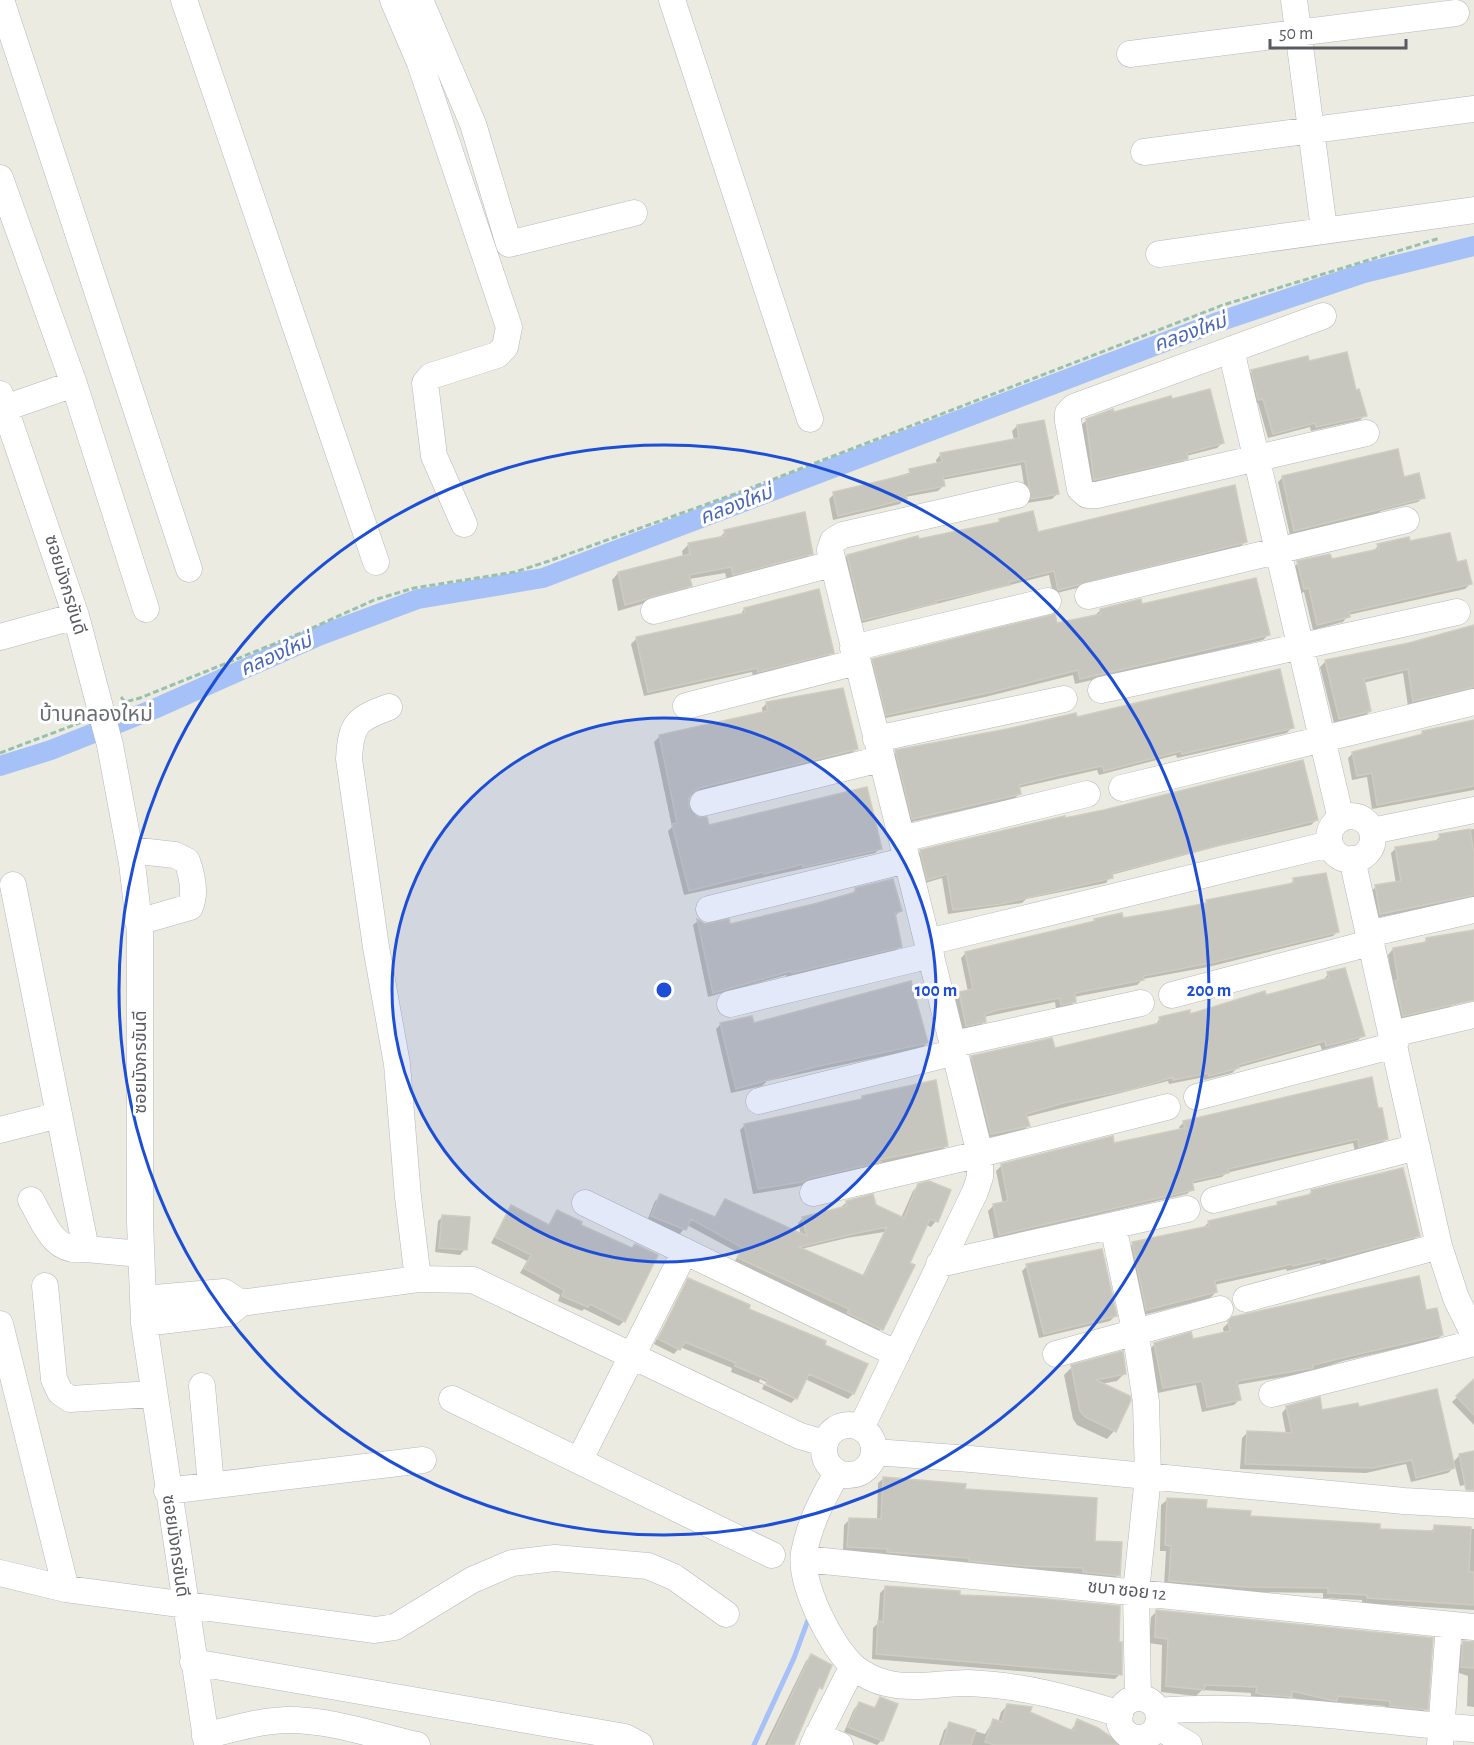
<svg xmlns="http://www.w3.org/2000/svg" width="1474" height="1745" font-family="'Alegreya Sans','Noto Sans Thai',sans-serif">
  <rect width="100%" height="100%" fill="#ebebe1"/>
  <path fill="#0003" fill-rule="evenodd" d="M1308,363L1355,391L1365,415L1360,420L1311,431L1310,427L1268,438L1258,403L1254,404L1247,376L1252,371Z
    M1113,414L1222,443L1217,448L1186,456L1182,463L1089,484L1081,425L1087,420Z
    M1017,426L1057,494L1052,499L1027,503L1021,465L942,480L943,486L938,491L905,497L900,504L833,520L829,499L834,494L937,465L936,460L941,454L1014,440L1012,431Z
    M1283,477L1402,478L1423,497L1418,502L1381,511L1377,514L1290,535L1278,482Z
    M1000,520L1036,534L1245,542L1240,547L1053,594L1049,575L858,624L842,561L847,556L996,524Z
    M725,532L811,553L805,560L727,580L725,573L689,579L690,585L683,592L618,611L612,580L618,573L683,557L682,551L689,544L718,539Z
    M1409,543L1456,564L1470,584L1465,589L1348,615L1343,622L1313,630L1304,592L1299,594L1293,568L1298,563L1330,561L1373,551L1378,546Z
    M1141,605L1268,635L1263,640L1075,684L1073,675L985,697L881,719L868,665L873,660L1056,625L1095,615L1101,610Z
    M744,609L832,652L827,657L753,676L752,672L644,696L631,644L636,639L740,616Z
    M1474,627V691L1408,706L1403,673L1363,683L1370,711L1365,716L1334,723L1320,667L1325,662L1409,645Z
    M767,703L856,749L851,754L693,793L687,798V808L708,827L880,848L875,853L684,895L668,831L672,827L654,742L659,737L763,714L762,708Z
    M1076,719L1292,727L1287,733L1177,758L1176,755L1099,775L1097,770L1018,788L1019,794L1014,799L907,823L891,757L896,752Z
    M1474,722V790L1372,809L1367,777L1352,780L1348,758L1353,753L1418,737L1423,732Z
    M1064,820H1316L1311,825L1219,846L1111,875L1106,883L1026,899L1022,903L948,914L942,878L922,884L916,856L921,851Z
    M1474,829V899L1375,918L1370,892L1376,887L1396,884L1391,853L1396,848L1435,842L1440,836Z
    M1294,880L1338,931L1333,936L1208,967L1143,979L1137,985L1074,997L1075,1001L1070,1006L1056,1009L1055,1002L984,1017L985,1021L980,1026L961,1030L955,998L960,993L968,992L961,958L966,953L1092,924L1095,920H1122L1203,905L1207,901L1289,885Z
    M855,890L900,911L894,917L900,946L895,951L787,977L786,975L708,997L693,925L698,921L705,925L729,926L851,895Z
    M1474,931V998L1454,1003L1448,1009L1397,1021L1388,955L1393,949L1421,945L1426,940Z
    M1328,974L1363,1035L1358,1040L1322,1050L1320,1045L1237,1068L1232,1073L1204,1080V1077L1169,1084L1168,1081L1026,1117L1028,1126L1023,1131L986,1138L967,1062L972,1057L1054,1050L1155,1026L1160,1018L1189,1016L1323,981Z
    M721,1024L752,1025L927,1043L922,1048L767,1081L762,1086L731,1093L716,1029Z
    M862,1098L946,1146L941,1151L877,1164L796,1187L753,1194L740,1130L745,1125L858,1102Z
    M1377,1110L1386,1139L1381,1144L1355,1151L1353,1143L1226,1173L1222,1177L1191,1184L1192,1189L1187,1194L994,1239L988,1211L993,1206L1003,1204L996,1171L1001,1166L1111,1138L1113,1144L1180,1130L1179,1127L1184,1122Z
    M919,1185L949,1191L936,1221L931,1227L926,1225L908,1263L913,1266L881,1329L876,1335L843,1319L845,1314L734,1263L739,1253L687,1225L679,1235L647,1221L655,1201L661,1196L714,1218L725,1201L801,1235L798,1223L803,1218L841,1207L847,1202L875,1206L901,1218L913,1191ZM884,1232L862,1277L801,1249L847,1238Z
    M1312,1191L1418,1235L1412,1242L1321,1265L1320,1263L1287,1271L1286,1269L1214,1285L1216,1292L1210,1298L1140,1316L1126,1250L1133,1244L1202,1229L1209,1222L1274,1208L1278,1204L1307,1196Z
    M511,1207L548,1226L557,1212L579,1226L624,1321L619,1326L584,1309L582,1311L558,1301L560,1295L520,1273L527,1261L491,1243Z
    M443,1216L465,1249L460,1255L435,1252L438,1221Z
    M1027,1266L1115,1316L1110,1321L1039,1338L1022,1271Z
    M689,1280L823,1346L853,1394L848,1399L805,1379L796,1397L760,1379L759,1382L795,1399L791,1403L762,1389L764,1385L731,1372L732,1368L680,1347L674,1354L654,1344Z
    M1425,1312L1442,1335L1436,1340L1343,1361L1306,1373L1236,1385L1239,1400L1234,1405L1202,1412L1196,1385L1158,1393L1149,1350L1155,1344L1192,1341L1224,1334L1223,1328L1233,1318Z
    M1072,1367L1125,1373L1117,1381L1101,1384L1114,1431L1107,1439L1077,1425L1073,1419L1064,1375Z
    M1474,1381V1425L1452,1402Z
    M1287,1407L1321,1412L1358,1408L1452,1463L1459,1456L1474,1453V1483L1460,1486L1455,1466L1448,1473L1411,1482L1406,1464L1366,1473L1240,1469L1242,1438L1248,1432L1286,1434L1282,1413Z
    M884,1478L964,1490L1118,1575L1113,1580L1079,1577V1573L1018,1571L964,1565V1562L883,1557V1553L843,1552L844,1525L849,1520L877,1521L878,1483Z
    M1167,1500L1249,1518L1379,1530L1429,1533L1435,1527L1474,1529V1610L1362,1603V1600L1323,1598V1593L1241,1592L1164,1586L1166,1551H1160L1161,1505Z
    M885,1588L959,1597L1117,1643L1120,1674L1115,1679L872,1659L873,1628L878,1623L880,1593Z
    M1157,1611L1426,1709L1420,1715L1384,1712L1385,1706L1333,1702L1330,1706L1323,1705L1290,1697L1284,1702L1251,1699V1693L1202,1690L1196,1696L1161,1692L1162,1645L1149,1643L1151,1617Z
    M1474,1641V1707L1467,1706L1468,1676L1456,1672L1458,1648L1464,1642Z
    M811,1656L830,1666L792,1745H765L806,1661Z
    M880,1699L882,1740L877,1745L844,1732L854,1709L859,1704L873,1709Z
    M1007,1706L1070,1731L1078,1721L1106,1745H939L944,1730L950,1724L985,1734L993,1721L998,1723L1001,1712Z"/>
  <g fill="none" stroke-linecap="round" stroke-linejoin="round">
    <path stroke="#a5c1f7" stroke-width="5" d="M754,1745L794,1658L808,1620"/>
    <path stroke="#a5c1f7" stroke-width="20" d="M0,766L51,750L154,709L316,637L418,599L543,578L1215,323L1364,273L1474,246"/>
  </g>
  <path fill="#c6c5be" stroke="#cfcdc0" stroke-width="1.5" fill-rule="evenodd" d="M1347,352L1356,390L1359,389L1367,416L1316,427L1315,423L1273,434L1263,399L1258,400L1251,370L1308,356L1309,361Z
    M1210,389L1224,443L1187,453L1188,459L1094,480L1086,419L1113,409L1114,412L1171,396L1172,399Z
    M1044,420L1059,494L1031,499L1025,461L943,477L945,486L905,494L907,499L838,516L833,492L910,474L909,469L942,462L940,453L1019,438L1017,425Z
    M1398,449L1404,477L1419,473L1425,498L1294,531L1282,476Z
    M1235,485L1247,542L1058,590L1054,571L1009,582L1010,585L936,601L937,603L863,620L847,555L918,536L919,539L1000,522L999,519L1033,511L1038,532Z
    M805,512L813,554L733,575L731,567L689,575L692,586L625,605L618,572L690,554L688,543L725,536L724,530Z
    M1450,533L1457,562L1466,560L1472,584L1349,612L1350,617L1317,625L1309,588L1304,589L1297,561L1330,554L1332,559L1379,549L1377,544L1409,537L1410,541Z
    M1256,578L1270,635L1080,679L1078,670L992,692L886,715L872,659L1055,614L1057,623L1101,614L1100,609L1141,599L1142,604Z
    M819,589L834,653L758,672L757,668L648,692L636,637L745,613L744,608Z
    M1474,625V687L1413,701L1408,669L1364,679L1371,711L1339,719L1325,660L1409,643Z
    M1280,669L1294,728L1182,754L1181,751L1104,771L1102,766L1060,775L1019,785L1021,794L912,819L895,750L1007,729L1076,713L1077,717Z
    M843,688L858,749L699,788L689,798V807L698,817H707L709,825L867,787L882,849L803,867V864L764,874L763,872L689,891L672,824L677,823L659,735L768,711L766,702Z
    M1474,720V786L1377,805L1372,773L1357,776L1352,752L1423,734L1422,731Z
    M1303,760L1318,820L1112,873L1113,878L1001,904L953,910L947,874L927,880L920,850L1065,816V818L1104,810Z
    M1470,829L1474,853V895L1380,914L1375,885L1401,881L1395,847L1440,840L1439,834Z
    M1326,873L1339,932L1215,962L1143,976L1144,980L1075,993L1076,1002L1061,1005L1060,998L997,1010L985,1014L986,1022L966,1026L959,992L973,989L965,952L1095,921L1094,919L1122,913L1123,918L1171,910L1207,903L1206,900L1294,883L1293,878Z
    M893,879L902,911L895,913L902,947L792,973L791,971L713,993L697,919L705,924L729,919L730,924L814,904L856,892L855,888Z
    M1474,930V1000L1403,1016L1395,981L1398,980L1393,948L1426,942V938Z
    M1345,968L1365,1036L1326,1046L1325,1041L1238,1065L1239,1068L1209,1076L1208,1073L1173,1080V1077L1133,1089L1063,1103L1026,1114L1030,1126L991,1134L971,1056L1052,1038L1055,1048L1160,1023L1159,1017L1190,1010V1014L1265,991L1266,995L1329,978L1327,972Z
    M911,981L928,1043L814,1067L736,1089L720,1023L752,1016L754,1023Z
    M1372,1077L1378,1108H1382L1388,1139L1359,1147L1358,1139L1228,1169L1229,1173L1192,1181L1194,1190L999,1235L993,1204L1008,1201L1001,1164L1113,1136L1114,1143L1148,1136L1185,1128L1183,1121Z
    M936,1080L948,1146L878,1160L881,1162L810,1178L802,1182L758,1189L744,1124L862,1099V1096Z
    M1403,1168L1420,1236L1327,1260L1326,1258L1293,1266L1292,1264L1215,1281L1217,1292L1146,1310L1132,1242L1209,1226L1208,1221L1278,1205L1277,1202L1312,1194L1311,1190Z
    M929,1181L951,1190L938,1222L930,1219L910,1263L915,1265L883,1330L847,1313L849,1309L738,1258L743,1248L691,1219L686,1230L651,1216L660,1194L715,1217L725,1199L807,1236L802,1217L847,1206L846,1201L873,1194L876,1205L904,1218L918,1184ZM887,1227L864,1276L799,1247L853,1234Z
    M511,1205L549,1225L557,1210L582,1222L581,1225L632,1248L635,1244L658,1255L625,1322L590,1304L588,1307L562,1296L564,1290L524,1268L531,1255L495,1237Z
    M442,1215L470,1217L467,1250L439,1248Z
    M1102,1249L1117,1316L1044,1334L1026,1264Z
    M1419,1276L1426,1310L1437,1308L1443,1335L1350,1356L1313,1365V1368L1237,1381L1241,1400L1207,1407L1202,1381L1163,1388L1154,1343L1191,1332L1193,1339L1230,1331L1228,1321L1232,1317Z
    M688,1278L750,1305L749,1309L826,1341L825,1345L868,1364L854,1394L809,1374L797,1399L766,1384L768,1380L735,1366L736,1363L685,1342L680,1350L658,1339Z
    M1123,1351L1126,1374L1096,1380L1130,1396L1131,1400L1116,1432L1085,1417L1080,1411L1071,1365Z
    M1474,1379V1415L1456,1396Z
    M1437,1389L1455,1468L1416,1478L1412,1460L1372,1468L1245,1464L1247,1431L1292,1433L1286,1406L1320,1397L1322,1410L1358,1403L1359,1407Z
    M1474,1451V1490H1466L1459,1454Z
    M883,1477L966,1484L965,1489L1097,1498L1095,1541L1122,1542L1120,1576L1083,1572V1568L1024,1566L969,1561V1558L887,1552L888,1549L847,1547L849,1518L881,1519Z
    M1167,1498L1207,1500L1206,1508L1251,1511L1250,1516L1380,1524V1529L1434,1531V1525L1471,1527L1469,1572H1474V1605L1367,1598V1595L1328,1593V1588L1248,1587L1169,1581L1171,1546L1165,1545Z
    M885,1586L960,1591V1595L1036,1598L1120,1606L1119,1642H1122V1675L876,1654L878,1621L883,1622Z
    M1156,1610L1433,1638L1428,1710L1390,1706V1701L1338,1696L1337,1701L1330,1700L1292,1691V1697L1265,1695L1256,1693L1257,1687L1205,1685L1204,1690L1166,1686L1168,1639L1155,1637Z
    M1463,1641L1474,1642V1668L1461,1667Z
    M811,1654L832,1665L822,1689L819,1687L794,1745H768Z
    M880,1697L898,1704L883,1741L848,1727L859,1702L875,1708Z
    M1007,1704L1032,1707L1030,1712L1073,1731L1077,1719L1098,1728L1123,1745H995L985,1742L993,1719L1002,1722Z
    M949,1722L976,1730L971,1745H942Z"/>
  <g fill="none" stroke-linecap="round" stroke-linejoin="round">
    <defs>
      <path id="minor" d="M1,0L189,569
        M184,0L376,562
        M393,0L420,63L509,327L505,347L497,355L431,376L425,383L434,456L464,524
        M420,0L473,124L509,244L634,213
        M672,0L810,419
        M1294,0L1324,229
        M1130,54L1456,13
        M1144,152L1474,109
        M0,178L74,384L146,609
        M1159,254L1474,210
        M1323,316L1074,407L1068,413V421L1080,489L1087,495H1097L1366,433
        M1231,350L1341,819
        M0,394L76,616L110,745L132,863L140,932V1222L144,1323L207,1745
        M5,408L74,384
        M1088,596L1406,520
        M654,611L832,564
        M0,637L76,616
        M853,648L1048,601
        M1101,690L1457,612
        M686,706L857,662
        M389,707C356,719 351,724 349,759L376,947L397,1064L408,1197L418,1279
        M876,739L1064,699
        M1122,788L1474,702
        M703,803L881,759
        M1329 838a22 22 0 1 1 44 0a22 22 0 1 1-44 0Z
        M1372,831L1474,810
        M902,839L1087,794
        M130,850L175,855L187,861C192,875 196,893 190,907L138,922
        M1352,859L1439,1246L1456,1298L1474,1335
        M13,885L86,1249L141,1254
        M709,909L907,860
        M1368,934L1474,910
        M928,942L1330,844
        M1172,995L1370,943
        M730,1004L931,955
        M1392,1034L1474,1015
        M954,1044L1141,1003
        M1197,1097L1395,1045
        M759,1101L956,1052
        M0,1130L59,1115
        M813,1193L980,1154L1167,1107
        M31,1200C45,1224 53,1254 86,1249
        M1214,1200L1417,1147
        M585,1203L897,1354
        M1113,1226L1135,1330L1146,1402L1148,1477L1136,1592L1138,1698
        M939,1264L1187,1209
        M45,1286L54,1379L60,1392L70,1399L153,1394
        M143,1299L224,1292L241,1303
        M1246,1299L1439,1246
        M144,1323L229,1313L241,1303L418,1279L473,1280L800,1436L824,1443
        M0,1324L66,1589
        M1056,1354L1220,1309
        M202,1386L211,1485
        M1272,1394L1474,1343
        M452,1399L772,1555
        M824 1450a25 25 0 1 1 50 0a25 25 0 1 1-50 0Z
        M861,1428L975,1192L980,1177V1154L830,550L833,541L843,535L1017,495
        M874,1452L971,1459L1404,1501L1474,1505
        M579,1461L685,1251
        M837,1473C823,1498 809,1524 804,1553C799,1583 831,1647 854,1667C862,1674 876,1681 886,1683C913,1690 941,1683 968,1683C1021,1685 1070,1698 1120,1714
        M167,1491L423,1460
        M804,1559L1474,1627
        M0,1573L66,1589L375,1630L395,1627L472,1580L512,1563L555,1558L648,1566L674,1577L726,1614
        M193,1662L625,1737L640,1745
        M1119 1718a20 20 0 1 1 40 0a20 20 0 1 1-40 0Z
        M1158,1711C1261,1702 1371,1721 1474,1729
        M1157,1726L1189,1745
        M205,1736C232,1729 259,1721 286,1720C329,1719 376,1736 417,1745
        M817,1736L840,1745
        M813,1745L853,1666
        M1440,1745L1449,1625"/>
    </defs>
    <use href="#minor" stroke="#b6b7bc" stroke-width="27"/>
    <path stroke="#99c0ad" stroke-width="3" stroke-dasharray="6 3" stroke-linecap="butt" d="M121,697L125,702L140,698L301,633L374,600L414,588L515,572L549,561L743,491L1223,305L1440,238
      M0,753L82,722"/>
    <use href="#minor" stroke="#fff" stroke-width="26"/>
  </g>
  <circle cx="664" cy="990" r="272" fill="#1d4ed8" fill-opacity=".12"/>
  <g fill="none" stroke="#1d4ed8" stroke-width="3">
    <circle cx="664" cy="990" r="272"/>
    <circle cx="664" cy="990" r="545"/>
  </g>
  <g text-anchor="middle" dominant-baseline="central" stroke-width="6" stroke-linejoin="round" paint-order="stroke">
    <g font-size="18" fill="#595b60" stroke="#fff">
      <text transform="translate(65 585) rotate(73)">ซอยมังกรขันดี</text>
      <text transform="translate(141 1062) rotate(-90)">ซอยมังกรขันดี</text>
      <text transform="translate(175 1546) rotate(82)">ซอยมังกรขันดี</text>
      <text transform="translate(1127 1591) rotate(6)">ชบา ซอย 12</text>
    </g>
    <g font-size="20" font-style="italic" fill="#4b68b7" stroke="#fff">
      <text transform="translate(1190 333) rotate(-20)">คลองใหม่</text>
      <text transform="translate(736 505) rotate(-21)">คลองใหม่</text>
      <text transform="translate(276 655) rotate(-24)">คลองใหม่</text>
    </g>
    <g font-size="21" fill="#6a6d72" stroke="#fff">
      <text x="96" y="714">บ้านคลองใหม่</text>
    </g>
  </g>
  <circle cx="664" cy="990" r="9" fill="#1d4ed8" stroke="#fff" stroke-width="3"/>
  <g font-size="18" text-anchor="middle" font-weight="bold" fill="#1d4ed8" stroke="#fff" stroke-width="6" stroke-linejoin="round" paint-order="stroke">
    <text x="936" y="996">100 m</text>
    <text x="1209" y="996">200 m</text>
  </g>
  <path d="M1270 39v9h136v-9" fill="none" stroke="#595b60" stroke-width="3"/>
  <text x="1279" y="39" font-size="18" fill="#595b60" stroke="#ffffff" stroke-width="4.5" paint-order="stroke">50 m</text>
</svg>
